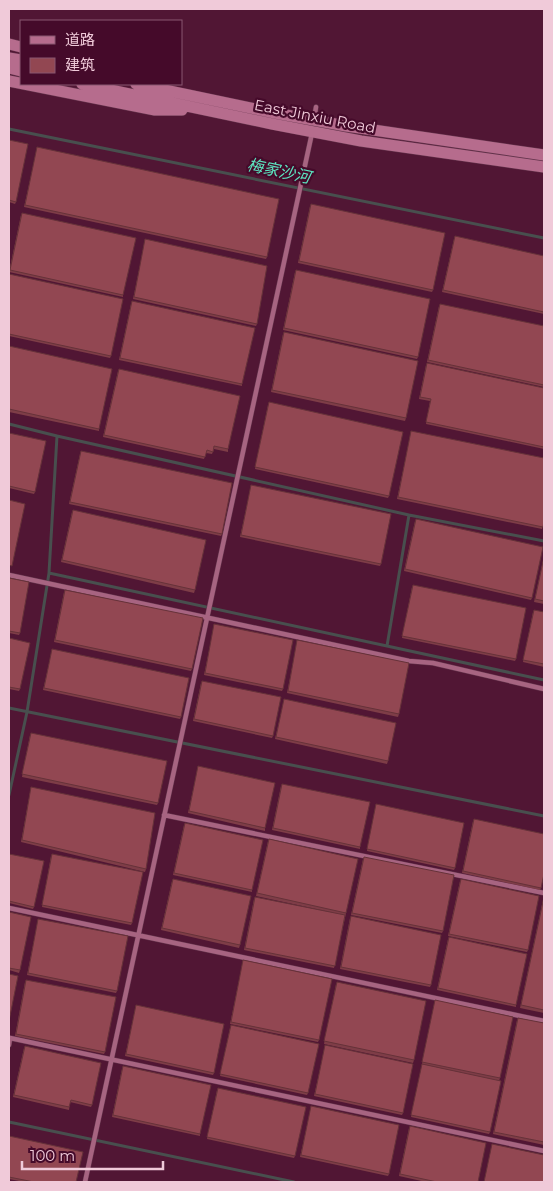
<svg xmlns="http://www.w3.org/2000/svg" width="553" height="1191" font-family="Montserrat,'Noto Sans SC',sans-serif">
  <rect width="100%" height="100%" fill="#511634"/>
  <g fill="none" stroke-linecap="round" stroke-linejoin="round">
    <path stroke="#484f4e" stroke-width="3" d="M9,129L544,238
      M9,424L57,436L49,573L27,712L9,795
      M57,436L409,515L387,646
      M409,515L544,541
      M49,573L544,680
      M9,708L544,816
      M9,1122L294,1182"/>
    <defs>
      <path id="lane" d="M314,120L316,107
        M9,575L409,661L433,663L544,689
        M164,815L544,893
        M9,908L544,1021
        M9,1045L10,1038L544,1151
        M85,1182L312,133"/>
      <path id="secondary" d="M9,44L21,47
        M9,58L21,60
        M9,68L21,71
        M9,81L155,110H182
        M82,84L272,124L361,141L544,167
        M136,84L275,113L346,126L544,155"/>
    </defs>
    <use href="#lane" stroke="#65354d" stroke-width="5.5"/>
    <use href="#secondary" stroke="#65354d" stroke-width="12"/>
    <use href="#lane" stroke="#a76481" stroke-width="4.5"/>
    <use href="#secondary" stroke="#b66c8d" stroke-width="11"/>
  </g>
  <path fill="#7e3d47" d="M9,140L16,202L15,204L9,202Z
    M37,149L267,257L266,259L24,207Z
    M310,206L433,290L432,292L298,263Z
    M21,215L123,295V297L9,272Z
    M454,239L544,256V314L442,292Z
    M145,242L257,324L256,326L133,299Z
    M295,272L418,357L417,359L283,330Z
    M9,276L111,356L110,358L9,336Z
    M131,304L242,384V386L119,360Z
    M439,306L544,326V387L427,362Z
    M283,334L406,418L405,421L271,392Z
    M9,346L99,429V431L9,412Z
    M426,365L544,388V449L426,424L430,401L419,399Z
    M118,371L228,449V452L214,449L212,454L206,453L204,459L103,437Z
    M268,405L389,496L388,498L255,469Z
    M9,433L35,492L34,494L9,488Z
    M411,433L544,521L542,529L397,499Z
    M80,454L222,534L221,536L69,504Z
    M251,487L381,564L380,566L240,537Z
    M72,512L195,590L194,593L61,562Z
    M415,521L532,598L531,600L404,571Z
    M544,556V604L534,602Z
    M9,578L20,633L19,635L9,633Z
    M412,587L516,659L515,661L402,638Z
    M64,592L192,669L191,671L54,642Z
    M533,612H544V667L523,662Z
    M214,627L283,689L282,691L204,675Z
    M9,638L20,689L19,691L9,689Z
    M297,643L399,714L398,717L287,693Z
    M52,651L181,717L180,719L43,690Z
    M201,683L273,736L272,738L193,721Z
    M284,701L388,761L387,764L275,739Z
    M30,735L158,803L157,805L22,777Z
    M198,768L265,828V831L188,813Z
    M281,786L360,847V849L272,830Z
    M31,787L146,869L145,872L21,842Z
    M376,806L455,868L454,870L367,851Z
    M473,821L541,888L540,890L462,873Z
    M184,825L252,890V892L173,875Z
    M268,841L346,913L334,968L244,950L254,899L339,914L256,896Z
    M9,854L34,907L33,909L9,903Z
    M51,856L132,923L131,925L42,907Z
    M363,859L443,931L442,933L351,915Z
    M172,881L240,945L239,948L161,930Z
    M460,881L528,950L527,952L448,936Z
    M544,895V1013L520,1008Z
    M9,912L20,970L19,973L9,970Z
    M350,918L431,985L430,987L340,969Z
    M38,921L117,991L116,993L27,975Z
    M448,939L516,1005V1007L437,990Z
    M243,962L319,1040L318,1042L230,1024Z
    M25,982L105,1052L104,1054L15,1036Z
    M336,984L414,1060L413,1063L324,1044Z
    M435,1002L500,1078L499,1081L422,1064Z
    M136,1007L214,1073L213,1075L125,1056Z
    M517,1020L544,1023V1145L493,1134Z
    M230,1028L308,1093L307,1095L220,1076Z
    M325,1047L403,1113L402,1115L314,1096Z
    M24,1048L92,1105L91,1107L70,1102L69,1110L13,1097Z
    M422,1066L490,1132L489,1134L411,1117Z
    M122,1069L200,1134V1136L112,1117Z
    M217,1090L295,1156L294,1158L207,1139Z
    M311,1108L389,1174L388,1176L300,1157Z
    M409,1128L478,1182H426L399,1176Z
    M9,1136L76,1182H24L9,1179Z"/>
  <path fill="#924752" stroke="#663239" d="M9,140L28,144L16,202L9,200Z
    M37,147L279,199L267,257L25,205Z
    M311,204L445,233L433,290L299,261Z
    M22,213L136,238L123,295L10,270Z
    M455,236L544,256V312L443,290Z
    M145,239L267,266L257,324L134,297Z
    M296,270L430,299L418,357L284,328Z
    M9,274L123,299L111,356L9,334Z
    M132,301L255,328L242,384L120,358Z
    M440,304L544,326V385L428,360Z
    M284,332L418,361L406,418L272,390Z
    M9,346L112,369L99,429L9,409Z
    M427,363L544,388V447L426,422L431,399L420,397Z
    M119,369L240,396L228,449L214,446L213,452L207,450L205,457L104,435Z
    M269,402L403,432L389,496L255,467Z
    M411,431L544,458V521L543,527L398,497Z
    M9,433L46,441L35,492L9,486Z
    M81,451L232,483L222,534L70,502Z
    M251,485L391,514L381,564L241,535Z
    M9,500L25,504L12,566L9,565Z
    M73,510L206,540L195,590L62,560Z
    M416,519L543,547L532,598L405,569Z
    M544,557V601L535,599Z
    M9,578L29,582L20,633L9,631Z
    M413,585L526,608L516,659L402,636Z
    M65,590L203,618L192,669L55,640Z
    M534,610L544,612V664L523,660Z
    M214,624L293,640L283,689L205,673Z
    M9,638L30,643L20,689L9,687Z
    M297,640L409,663L399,714L288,691Z
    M52,649L189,678L181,717L44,688Z
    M202,681L281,697L273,736L194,719Z
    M284,699L396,723L388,761L276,737Z
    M31,733L167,761L158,803L22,774Z
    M198,766L275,783L265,828L189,811Z
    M282,784L370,802L360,847L273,828Z
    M31,787L155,813L146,869L22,840Z
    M376,804L464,823L455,868L367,849Z
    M474,819L544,834V874L541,888L463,871Z
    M185,823L263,840L252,890L174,873Z
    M269,839L358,859L346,913L257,893Z
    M9,854L44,861L34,907L9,901Z
    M52,854L143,872L132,923L42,905Z
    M364,857L454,875L443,931L352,913Z
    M173,879L251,896L240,945L162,928Z
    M461,879L539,896L528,950L449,934Z
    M255,897L345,915L335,966L245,948Z
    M544,897V1010L521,1005Z
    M9,912L31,917L20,970L9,968Z
    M351,916L441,935L431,985L341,967Z
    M38,919L128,936L117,991L28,973Z
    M449,937L527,954L516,1005L438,988Z
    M243,960L332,979L319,1040L231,1022Z
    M9,974L18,976L9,1021Z
    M26,980L116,997L105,1052L16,1034Z
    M337,982L426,1001L414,1060L324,1041Z
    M435,1000L513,1017L500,1078L422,1062Z
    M136,1005L224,1024L214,1073L126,1054Z
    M518,1018L544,1023V1142L494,1132Z
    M231,1025L319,1044L308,1093L220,1074Z
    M325,1045L413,1064L403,1113L315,1094Z
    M25,1046L101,1063L92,1105L71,1100L69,1107L14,1095Z
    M422,1064L501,1081L490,1132L411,1115Z
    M123,1066L211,1085L200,1134L113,1115Z
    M218,1088L306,1107L295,1156L207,1137Z
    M311,1106L399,1125L389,1174L301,1155Z
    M410,1126L486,1143L478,1182H437L400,1174Z
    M9,1136L83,1152L76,1182H34L9,1177Z
    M492,1144L544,1155V1182H484Z"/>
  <g text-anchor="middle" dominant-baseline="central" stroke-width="4.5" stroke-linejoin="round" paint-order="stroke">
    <g font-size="15" fill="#f0cad9" stroke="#450a2a">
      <text transform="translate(315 116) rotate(11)">East Jinxiu Road</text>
    </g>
    <g font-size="16" font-style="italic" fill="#5ce6c1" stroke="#450a2a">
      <text transform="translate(279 171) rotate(12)">梅家沙河</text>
    </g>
  </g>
  <rect width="553" height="1191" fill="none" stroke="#f0cad9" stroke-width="20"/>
  <rect x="20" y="20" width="162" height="65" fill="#450a2a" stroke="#895770"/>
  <rect x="30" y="36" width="25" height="8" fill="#b66c8d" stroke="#895770"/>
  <text x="65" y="45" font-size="15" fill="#f0cad9">道路</text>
  <rect x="30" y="58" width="25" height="15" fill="#924752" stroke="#895770"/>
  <text x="65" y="70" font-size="15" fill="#f0cad9">建筑</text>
  <path d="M22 1161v8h141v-8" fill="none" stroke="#f0cad9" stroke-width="2.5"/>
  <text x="30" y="1161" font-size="15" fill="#f0cad9" stroke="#450a2a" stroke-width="4" paint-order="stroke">100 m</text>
</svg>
